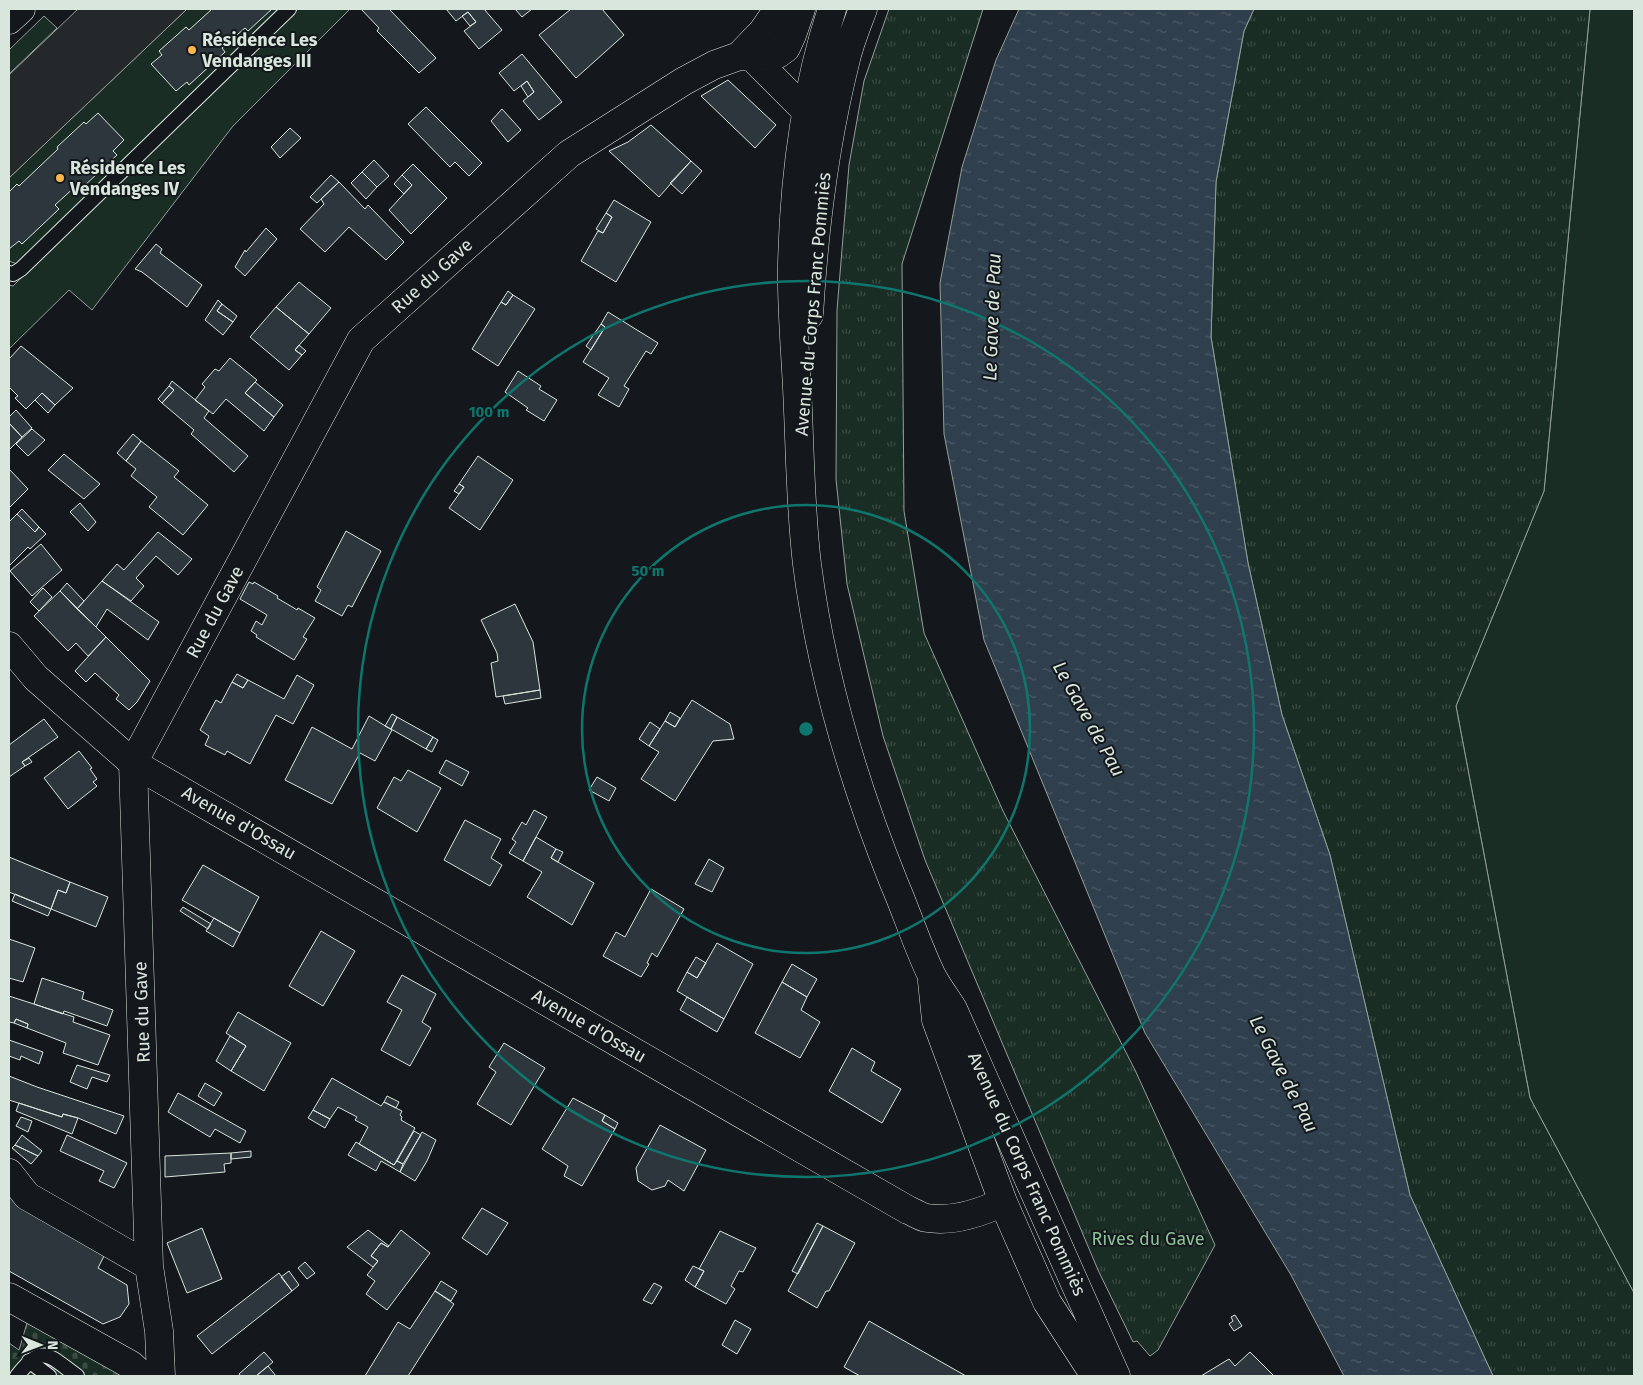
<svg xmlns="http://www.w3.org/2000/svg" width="1643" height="1385" font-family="'Fira Sans',sans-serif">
  <defs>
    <pattern id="cemetery-stones" width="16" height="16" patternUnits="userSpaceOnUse" patternTransform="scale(1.25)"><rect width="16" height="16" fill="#1a2d24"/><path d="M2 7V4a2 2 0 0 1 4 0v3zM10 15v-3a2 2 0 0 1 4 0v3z" fill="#3b4b43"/></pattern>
    <pattern id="park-tufts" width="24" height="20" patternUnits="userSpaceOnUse" patternTransform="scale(1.25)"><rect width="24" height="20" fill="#1a2d24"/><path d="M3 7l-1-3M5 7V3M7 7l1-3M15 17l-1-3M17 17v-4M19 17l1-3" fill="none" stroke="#3b4b43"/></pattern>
    <pattern id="water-ripples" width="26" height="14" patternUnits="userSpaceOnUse" patternTransform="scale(1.25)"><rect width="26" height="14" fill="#2f3f4d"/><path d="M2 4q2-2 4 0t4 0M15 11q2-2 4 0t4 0" fill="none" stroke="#4c5b66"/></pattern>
  </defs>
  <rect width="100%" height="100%" fill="#14181c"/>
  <path fill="#1a2d24" stroke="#939e99" d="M187,9H278L17,264L9,261V178Z
    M298,9H350L233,126L92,310L69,290L9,349V285L13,286Z
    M1590,9H1634V1293L1530,1098L1456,706L1544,491Z
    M44,16L57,28L9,74V50Z"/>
  <path fill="url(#cemetery-stones)" stroke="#939e99" d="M27,1323L120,1371L121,1376H9V1343L19,1350Z"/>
  <path fill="url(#park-tufts)" stroke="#939e99" d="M889,9H983L902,264L904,511L924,633L1003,811L1135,1070L1215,1245L1158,1350L1150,1356L1137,1341L1133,1342L1098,1270L925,860L883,736L847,584L836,479L837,310L849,165L864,81Z
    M1254,9H1590L1544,491L1456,706L1530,1098L1634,1293V1376H1493L1410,1195L1330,855L1282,715L1248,563L1211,337L1216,182L1244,31Z"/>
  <path fill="#24282b" stroke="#939e99" d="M78,9H187L9,178V75Z"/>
  <path fill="url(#water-ripples)" stroke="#939e99" d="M1019,9H1254L1244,31L1216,182L1211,337L1248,563L1282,715L1330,855L1410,1195L1493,1376H1344L1291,1275L1145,1033L984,640L944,434L940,283L962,167L996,60Z"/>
  <path fill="#2c363c" stroke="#d8e6dc" d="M212,9H272L248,31L245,28L222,48L225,52L189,85L187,82L176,91L151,64L162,55L159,51L186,27L189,30Z
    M361,9H389L436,58L419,73L377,31L379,28Z
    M446,9H484L502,30L479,49L464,31L476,22L468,12L456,21Z
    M515,9H532L522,17Z
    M571,9H602L624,35L576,78L539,35Z
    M468,12L476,22L470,26L462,16Z
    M522,54L562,102L539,120L523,101L534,92L527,81L514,91L499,73Z
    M728,80L776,125L755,148L701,96Z
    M527,81L534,92L528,97L521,86Z
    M426,107L482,163L469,176L455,162L450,167L408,124Z
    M502,109L521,130L508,142L491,121Z
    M98,113L124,140L113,151L117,155L81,189L77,185L55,205L59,209L22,244L19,241L9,249V192L17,184L19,186L58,149L57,147L84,122L86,124Z
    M651,125L691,161L659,197L609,151L628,142Z
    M290,128L301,138L280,158L271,147Z
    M374,160L389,176L377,187L362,172Z
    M691,161L702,171L682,194L670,183Z
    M413,164L447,198L411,234L389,210L412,185L402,175Z
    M362,172L377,187L366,199L351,183Z
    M331,175L339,182L317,203L310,197Z
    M402,175L412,185L404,194L394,184Z
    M339,182L365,209L368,205L404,242L386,260L349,227L325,252L300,229L324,204L321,199Z
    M614,200L651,222L616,282L581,261L598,231L603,233L612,217L606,213Z
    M606,213L612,217L603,233L596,229Z
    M266,228L277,239L245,276L235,267L245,250L246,252Z
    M156,244L162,249L160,253L202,285L187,307L142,272L135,269Z
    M299,282L331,308L309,334L276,307Z
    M508,291L513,295L506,305L501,302Z
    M513,295L535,309L498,366L472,349L501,302L506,305Z
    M218,300L222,304L217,311L233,322L223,335L205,320Z
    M222,304L237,316L233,322L217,311Z
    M276,307L309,334L295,350L302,355L289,370L250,337Z
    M608,312L658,343L651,354L646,351L624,386L629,389L619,407L598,395L609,378L583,362L605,327L601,324Z
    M601,324L605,327L591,350L586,346Z
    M299,345L306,351L302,355L295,350Z
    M21,346L73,388L55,405L42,393L26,409L15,398L18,396L9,387V359Z
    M230,358L257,380L245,393L274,417L264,431L226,399L213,414L195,400L205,387L202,384L215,369L219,371Z
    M518,371L541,386L539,389L557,400L544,421L526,410L528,408L505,392Z
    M172,381L209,411L204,418L248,456L234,472L191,434L194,430L162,403L174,390L169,386Z
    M255,382L283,405L274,417L245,393Z
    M169,386L174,390L162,403L158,399Z
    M42,393L55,405L48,413L35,400Z
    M16,410L32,428L22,437L9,423V417Z
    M9,423L22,437L9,450Z
    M32,429L45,440L28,456L16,444Z
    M133,434L141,441L126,461L117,453Z
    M141,441L179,471L174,477L208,505L183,535L149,507L157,497L131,476L136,469L126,461Z
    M64,454L100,484L84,499L48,470Z
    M478,456L513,480L480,530L449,508L464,487L459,484Z
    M9,469L28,489L9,508Z
    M459,484L464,487L459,494L454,491Z
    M80,503L96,522L88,531L70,512Z
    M22,509L39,527L35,532L17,514Z
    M17,514L35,532L39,527L46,534L30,549L28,547L9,566V522Z
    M346,531L381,551L352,607L348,605L342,616L315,601L321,590L317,587Z
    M158,532L192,559L178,575L156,556L136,578L144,586L131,601L102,581L117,564L124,570Z
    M41,544L62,570L32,596L10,571Z
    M102,581L159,622L148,640L107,609L96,627L77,609Z
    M249,582L253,584L254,582L278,596L277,598L294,608L297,610L298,608L315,618L303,637L307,639L294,660L256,637L257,635L251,631L256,621L262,625L267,615L240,599Z
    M67,583L84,601L77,609L60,591Z
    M43,588L52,597L39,611L30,602Z
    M60,591L106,637L88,656L76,643L68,651L34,616Z
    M515,604L533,642L540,690L496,697L491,663L498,661L497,653L481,620Z
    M106,637L150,681L137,702L129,710L116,699L119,695L95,673L86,682L75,671Z
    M237,674L248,680L243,688L232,682Z
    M297,675L314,685L293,724L276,715L250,764L227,751L225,755L205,745L209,736L200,730L216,700L221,703L232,682L243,688L248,680L284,699Z
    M540,690L541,698L505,704L503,696Z
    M692,700L730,724L734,739L713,741L675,801L641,779L659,752L649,746L665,721L675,727Z
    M670,712L680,718L675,727L665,721Z
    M392,714L397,717L391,729L385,726Z
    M369,716L392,730L375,761L360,753L332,804L285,780L312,727L352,749Z
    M397,717L433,737L426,749L391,729Z
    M44,719L58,737L22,762L25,766L9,777V745Z
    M650,722L660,729L649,746L639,739Z
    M433,737L438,740L432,752L426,749Z
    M79,751L92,768L90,769L97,779L93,782L97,786L68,809L44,778Z
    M29,758L32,762L25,766L22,762Z
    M446,760L469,772L462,786L439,773Z
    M408,770L441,788L417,832L377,808L394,777L401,781Z
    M597,777L616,788L609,801L589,790Z
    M534,810L547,817L523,861L509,853L516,842L512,839L522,822L526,825Z
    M465,820L501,839L491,858L502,865L490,886L444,860Z
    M536,837L556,849L551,858L594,883L572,925L527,897L542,872L523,861Z
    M556,849L563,852L558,862L551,858Z
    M9,857L70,882L66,893L58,890L51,909L9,892Z
    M709,859L724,868L712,892L695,884Z
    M203,865L259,897L240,933L182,900Z
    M70,882L108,897L96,927L51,909L58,890L66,893Z
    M651,889L684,909L657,957L652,953L647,963L649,964L641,977L603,956L616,932L625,937Z
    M15,894L51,909L48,916L12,901Z
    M183,907L211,924L208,929L180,911Z
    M214,918L240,933L233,947L206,931Z
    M321,931L355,951L323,1006L289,986Z
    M9,939L35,948L23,982L9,978Z
    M717,943L753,964L724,1019L677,991L687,972L697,978Z
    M696,957L706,963L697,978L687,972Z
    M792,964L817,979L807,997L782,982Z
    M402,975L436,994L422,1022L431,1028L410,1066L381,1050L402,1010L387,1002Z
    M42,978L84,992L82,999L113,1010L107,1026L64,1011L63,1014L34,1004Z
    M782,982L807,997L801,1010L820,1022L800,1058L755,1033Z
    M9,996L74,1017L73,1022L110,1035L98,1065L63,1053L66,1043L27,1028L28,1024L16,1019L14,1023L9,1022Z
    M687,997L724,1019L717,1032L680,1010Z
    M238,1012L291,1043L264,1091L231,1071L246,1046L226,1033Z
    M16,1019L28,1024L27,1028L14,1023Z
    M230,1036L246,1046L231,1071L216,1061Z
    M9,1040L43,1052L39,1064L21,1056L20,1060L9,1056Z
    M504,1043L545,1068L511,1125L477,1104L496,1072L489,1067Z
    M852,1048L875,1062L871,1071L901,1089L882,1123L829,1091Z
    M77,1065L110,1075L107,1082L92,1077L87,1089L70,1082Z
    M9,1076L37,1087L124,1116L116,1134L78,1118L63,1114L62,1117L9,1100Z
    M332,1078L381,1106L384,1102L402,1111L400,1115L402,1117L401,1120L415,1128L394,1165L359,1144L368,1127L355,1120L357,1117L338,1107L330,1119L313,1110Z
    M205,1083L222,1093L214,1106L198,1096Z
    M178,1093L246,1131L240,1143L215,1129L210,1137L168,1112Z
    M387,1096L399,1102L396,1108L384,1102Z
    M573,1098L605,1115L602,1121L615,1129L582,1186L564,1176L568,1166L542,1149Z
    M19,1103L62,1117L63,1114L78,1118L72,1134L16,1111Z
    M313,1110L330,1119L325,1128L308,1118Z
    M605,1115L618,1123L615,1129L602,1121Z
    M21,1117L32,1121L28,1132L16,1126Z
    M660,1125L706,1150L684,1191L668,1180L665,1186L652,1190L638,1181L636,1168Z
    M414,1131L421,1135L403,1164L397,1161Z
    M422,1132L436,1140L427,1161L415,1181L400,1172Z
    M22,1135L42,1151L38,1156L15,1145Z
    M67,1135L127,1163L114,1188L99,1181L104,1171L60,1151Z
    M356,1142L394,1165L397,1161L403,1164L400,1172L381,1161L376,1171L348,1155Z
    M15,1145L38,1156L31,1164L12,1148Z
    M251,1151V1157L231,1159V1153Z
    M231,1153V1163L224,1164L225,1172L165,1177V1156Z
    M9,1196L106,1252L98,1268L127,1285L129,1304L120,1317L103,1324L9,1271Z
    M482,1208L508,1223L487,1255L462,1238Z
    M817,1223L823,1226L798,1274L792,1271Z
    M823,1226L855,1243L829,1291H826L817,1308L788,1291Z
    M202,1228L222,1279L187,1293L167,1243Z
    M368,1230L389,1246L388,1247L381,1243L371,1256L378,1261L373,1267L347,1247Z
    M401,1230L430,1253L387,1310L366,1294L375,1281L367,1275L378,1261L371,1256L381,1243L388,1247Z
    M720,1231L756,1248L743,1272L739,1271L731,1286L735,1289L726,1304L695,1287L704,1271L699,1269Z
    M305,1262L315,1273L307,1279L298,1268Z
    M693,1266L704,1271L695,1287L685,1280Z
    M289,1271L299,1285L292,1291L281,1277Z
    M279,1273L292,1291L212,1354L197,1336Z
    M441,1281L457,1291L451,1301L435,1291Z
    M654,1283L662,1287L652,1304L643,1300Z
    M435,1291L454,1304L408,1376H365L398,1322L410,1329Z
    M1235,1315L1242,1326L1234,1331L1229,1324L1233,1321L1231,1317Z
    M735,1320L751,1329L737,1354L722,1345Z
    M869,1321L929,1355L966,1376H860L844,1367Z
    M264,1352L273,1362L256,1376H240L239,1374Z
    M1250,1352L1274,1376H1201L1229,1359L1235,1366Z
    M268,1366L276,1376H256Z"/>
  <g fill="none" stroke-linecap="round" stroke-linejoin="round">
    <defs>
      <path id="lane" d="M9,273L13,274L21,269L289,9
        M29,1361L49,1376
        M17,1376C43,1343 48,1355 77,1376"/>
      <path id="street" d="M739,56L763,31L778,9
        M752,57L807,112
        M9,1173L27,1196L149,1266
        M9,1297L131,1365L143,1376
        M161,1376L159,1331L149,1266L133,763L361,340L569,154L684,81L714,65L739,56L752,57L778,54L786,48L792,35L801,9"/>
      <path id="secondary" d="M832,9C805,91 794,177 792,264C791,305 795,347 797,388C800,446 800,506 807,564C821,673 853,781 894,883C907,913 917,945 931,974C937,986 946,998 953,1009L1116,1376
        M9,20L21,9
        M809,315C814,230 825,142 846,59C850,42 857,25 863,9
        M9,646L36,678L133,763L908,1210C914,1212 920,1217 927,1218C953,1222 980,1213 1003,1202
        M932,981L936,1020L1003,1202L1047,1302L1095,1376"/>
    </defs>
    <use href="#lane" stroke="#d8e6dc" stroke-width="16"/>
    <use href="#street" stroke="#d8e6dc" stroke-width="29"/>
    <use href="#secondary" stroke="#d8e6dc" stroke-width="29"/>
    <use href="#lane" stroke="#14181c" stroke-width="14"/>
    <use href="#street" stroke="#14181c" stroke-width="28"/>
    <use href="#secondary" stroke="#14181c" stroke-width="28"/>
  </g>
  <g fill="none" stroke="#0f766e" stroke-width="2.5">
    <circle cx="806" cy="729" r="224"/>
    <circle cx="806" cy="729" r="448"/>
  </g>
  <g fill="#ffb74d" stroke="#14181c" stroke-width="2">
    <circle cx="192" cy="50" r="5"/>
    <circle cx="60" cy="178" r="5"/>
  </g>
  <g text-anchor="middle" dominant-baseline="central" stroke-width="4" stroke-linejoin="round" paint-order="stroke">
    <g font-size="18" font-weight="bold" fill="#d8e6dc" stroke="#14181c" text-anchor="start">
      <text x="202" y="40">Résidence Les<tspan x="202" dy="21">Vendanges III</tspan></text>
      <text x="70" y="168">Résidence Les<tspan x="70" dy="21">Vendanges IV</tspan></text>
    </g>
    <g font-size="18" fill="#d8e6dc" stroke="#14181c">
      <text transform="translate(432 276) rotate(-42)">Rue du Gave</text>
      <text transform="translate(813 304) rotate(-85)">Avenue du Corps Franc Pommiès</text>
      <text transform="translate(215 612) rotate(-62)">Rue du Gave</text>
      <text transform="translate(239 823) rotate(30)">Avenue d'Ossau</text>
      <text transform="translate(142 1012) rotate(-92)">Rue du Gave</text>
      <text transform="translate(589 1026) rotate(30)">Avenue d'Ossau</text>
      <text transform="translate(1027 1174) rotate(66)">Avenue du Corps Franc Pommiès</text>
    </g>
    <g font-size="18" fill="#8ac095" stroke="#14181c">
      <text x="1148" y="1239">Rives du Gave</text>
    </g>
    <g font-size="19" font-style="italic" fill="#d8e6dc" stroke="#14181c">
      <text transform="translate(992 317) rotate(-88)">Le Gave de Pau</text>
      <text transform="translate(1089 719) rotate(61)">Le Gave de Pau</text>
      <text transform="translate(1284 1074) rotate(63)">Le Gave de Pau</text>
    </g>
  </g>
  <circle cx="806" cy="729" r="8" fill="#0f766e" stroke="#14181c" stroke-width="2.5"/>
  <g font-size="15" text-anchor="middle" font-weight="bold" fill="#0f766e" stroke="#14181c" stroke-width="4" stroke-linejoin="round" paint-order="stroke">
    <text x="489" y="417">100 m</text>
    <text x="648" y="576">50 m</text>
  </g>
  <rect width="1643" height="1385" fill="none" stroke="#d8e6dc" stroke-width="20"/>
  <g transform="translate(40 1345) rotate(91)" stroke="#14181c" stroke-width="4" paint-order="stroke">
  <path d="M0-4L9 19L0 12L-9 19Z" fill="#d8e6dc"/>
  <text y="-8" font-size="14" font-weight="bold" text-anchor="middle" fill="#d8e6dc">N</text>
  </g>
</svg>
